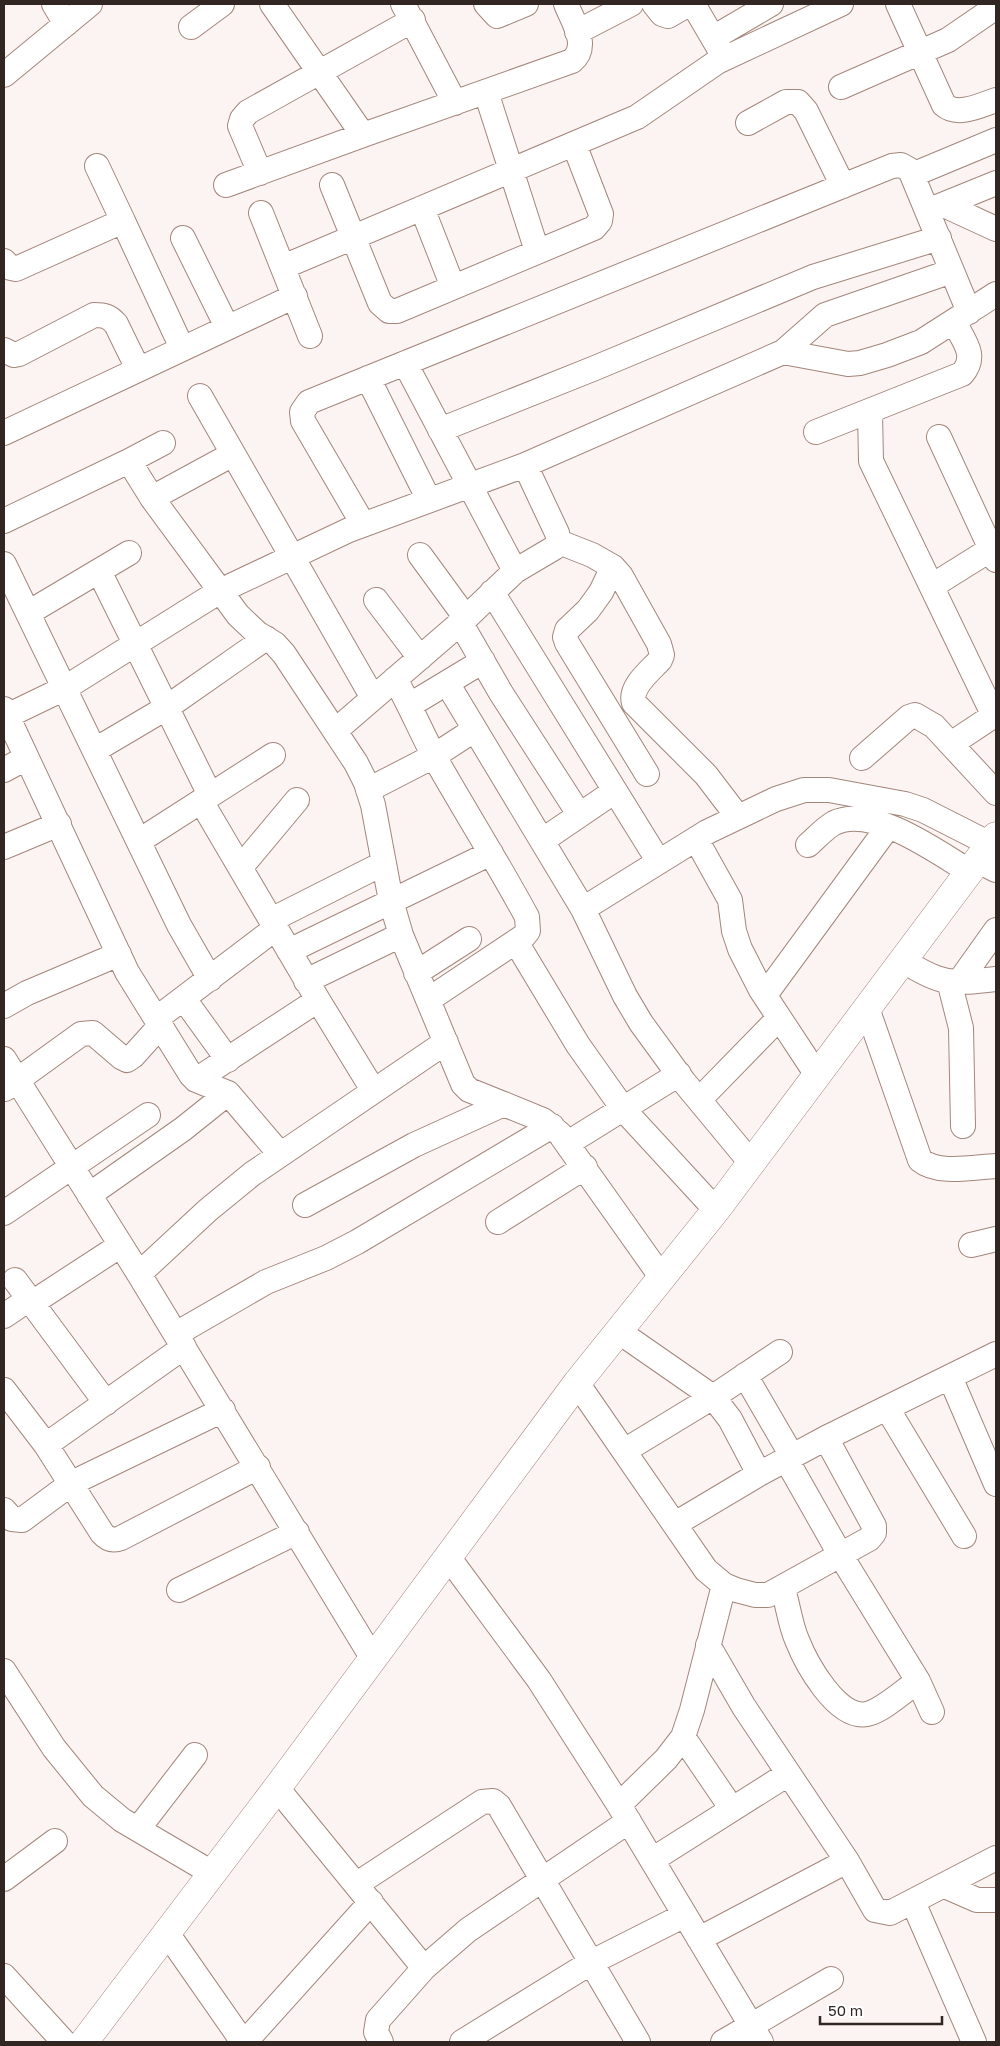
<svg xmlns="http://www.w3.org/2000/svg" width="1000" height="2046" font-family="'Golos Text',sans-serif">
  <rect width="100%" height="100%" fill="#fbf4f2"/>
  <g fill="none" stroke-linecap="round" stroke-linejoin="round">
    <defs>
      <path id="minor" d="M54,4L66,24
        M272,4L363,135L572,61C590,46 573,22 566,4
        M403,4L455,103
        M486,4L497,16L526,4
        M654,4L662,14L668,16L689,4
        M693,4L720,50
        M898,4L944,105C958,117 981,105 996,100
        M191,27L222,4
        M577,32L631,4
        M713,38L771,4
        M4,75L90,4
        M841,87L948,40L996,7
        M486,92L537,251
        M748,123L786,102H798L806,111L843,186
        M97,166L123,221
        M260,173L240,126L242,119L248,112L413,20
        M912,175L996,140
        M226,185L363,135
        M332,185L380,303L389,311H397L594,228L600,221L601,214L574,144
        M944,205L996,229
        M422,208L453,287
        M927,211L996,183
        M261,213L310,336
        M183,238L227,327
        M4,261L11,268L16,269L123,221L182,348
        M283,267L637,117L717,62L841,4
        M4,350L14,355L19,354L94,315C104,315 109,316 116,324L138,369
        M783,352L825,315L952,271
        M405,363L515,571
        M368,378L429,500
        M200,396L373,698
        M870,412L871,461L994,716
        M440,430L595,368L813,277L939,238
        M816,432L962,374C978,356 964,341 954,322
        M4,433L295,296
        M939,437L996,560
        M129,461L163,443
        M152,498L233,454
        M4,521L129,461L152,498L238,615L257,633L275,644L284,654L356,763L366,783L373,805L391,901L401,935L463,1084L469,1090L543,1120L560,1134L662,1278
        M363,524L303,421L302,412L309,402L892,166L901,165L910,170L969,312
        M559,542L592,555L613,567L621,576L659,644L662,655L660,660C650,671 629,687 634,703L706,775L738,817
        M420,555L466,618
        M4,564L179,925L210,979
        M613,567L601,592L588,610L567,630L565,637L567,643L647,774
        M99,571L210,795
        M932,586L996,546
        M492,592L659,862
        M376,600L420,658
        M28,613L129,553
        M460,622L501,693L579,814
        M395,679C410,705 421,732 435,758C465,811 498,863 527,917L528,931L524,936L428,1000
        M447,683L583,909L625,996L641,1023L684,1082L752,1164
        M410,705L483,661
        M4,709L127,972L191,1075L196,1080L228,1093L280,1154
        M7,716L65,688L220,591L349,530L525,465L783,352L848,364L860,363L887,355L921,342L996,294
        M335,731L466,618L515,571L554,548L559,542L557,533L525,465
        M951,744L996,714
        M95,750L166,708L266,638
        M862,758L909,717L915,715L934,726L996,793
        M4,770L26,758
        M368,790L434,756L474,730
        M201,801L318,1000L373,1090
        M696,839L730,900L734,931L740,949L761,990L817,1075
        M543,840L615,791
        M139,841L273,755
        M808,845C816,838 825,828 834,823C872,804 939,853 970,872
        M4,847L59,824
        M978,861L996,870
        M241,867L297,800
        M583,909L707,832L776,799L804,790H829L905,804L923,810L990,844
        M271,920L384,863
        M516,942L578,1045L624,1110L716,1210
        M289,951L491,853
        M903,960C940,985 952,984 996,979
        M416,973L469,939
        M306,981L401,935
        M949,981L961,1028L963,1126
        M959,982L996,930
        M765,995L888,827
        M184,999L228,1060
        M4,1006L27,993L119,954
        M867,1008L920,1160C938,1175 974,1167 996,1166
        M156,1019L276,928
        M4,1059L139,1274L373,1659
        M196,1080L318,1000
        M5,1089L81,1034L93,1033L121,1057L127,1060L133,1056L160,1026
        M699,1100L779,1018
        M568,1143L679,1074
        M89,1195L183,1129L228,1093
        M305,1205L414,1145L504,1104
        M4,1213L148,1115
        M498,1222L585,1167
        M971,1245L996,1239
        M139,1274L208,1210L252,1174L446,1042
        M15,1280L106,1403
        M32,1303L121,1245
        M4,1316L29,1299
        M618,1331L713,1397L730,1419L759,1474
        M176,1334L266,1282L326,1258L357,1242L552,1126
        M745,1375L792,1456
        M950,1377L996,1484
        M577,1383L706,1570L724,1585L736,1590L755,1595H768L869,1539L874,1533V1526L826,1438
        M4,1390L46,1445L102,1533C108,1540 113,1541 121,1538L258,1467
        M887,1408L964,1536
        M46,1445L184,1347
        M624,1451L713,1397L780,1352
        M786,1459L841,1556L918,1681L932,1712
        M4,1510L12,1519L22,1520L72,1483L223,1410
        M675,1524L759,1474L826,1438L996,1354
        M449,1558L539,1680L619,1805L761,2042
        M783,1589C788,1605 790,1624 797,1640C806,1663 837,1720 867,1714C882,1711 905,1690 918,1681
        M179,1590L297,1532
        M708,1645L744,1707L847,1861L875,1910L890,1913L996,1858
        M4,1671L54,1748L93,1796L122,1820L212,1873
        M683,1737L732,1809
        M277,1788L424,1968
        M619,1805L666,1759L683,1737L692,1710L724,1585
        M138,1829L195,1755
        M652,1860L788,1774
        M4,1879L55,1841
        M357,1884L482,1802L493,1801L499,1806L638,2042
        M945,1886L977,1900H996
        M913,1902L974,2042
        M167,1933L243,2042
        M699,1939L847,1861
        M4,1976L64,2042
        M245,2042L371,1902
        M381,2042L376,2032L378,2020L424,1968L468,1930L629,1821
        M462,2042L590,1963L685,1915
        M723,2042L831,1979"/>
      <path id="major" d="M84,2042L277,1788L577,1383L716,1210L996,836"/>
    </defs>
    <use href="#minor" stroke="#a4867b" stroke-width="26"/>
    <use href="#major" stroke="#a4867b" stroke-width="29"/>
    <use href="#minor" stroke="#fff" stroke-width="24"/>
    <use href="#major" stroke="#fff" stroke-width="28"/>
  </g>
  <rect width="1000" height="2046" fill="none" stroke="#322622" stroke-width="10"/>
  <path d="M820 2016v8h122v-8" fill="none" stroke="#322622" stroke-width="2.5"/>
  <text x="828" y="2016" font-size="15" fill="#322622" stroke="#ffffff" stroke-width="4" paint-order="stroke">50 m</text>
</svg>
